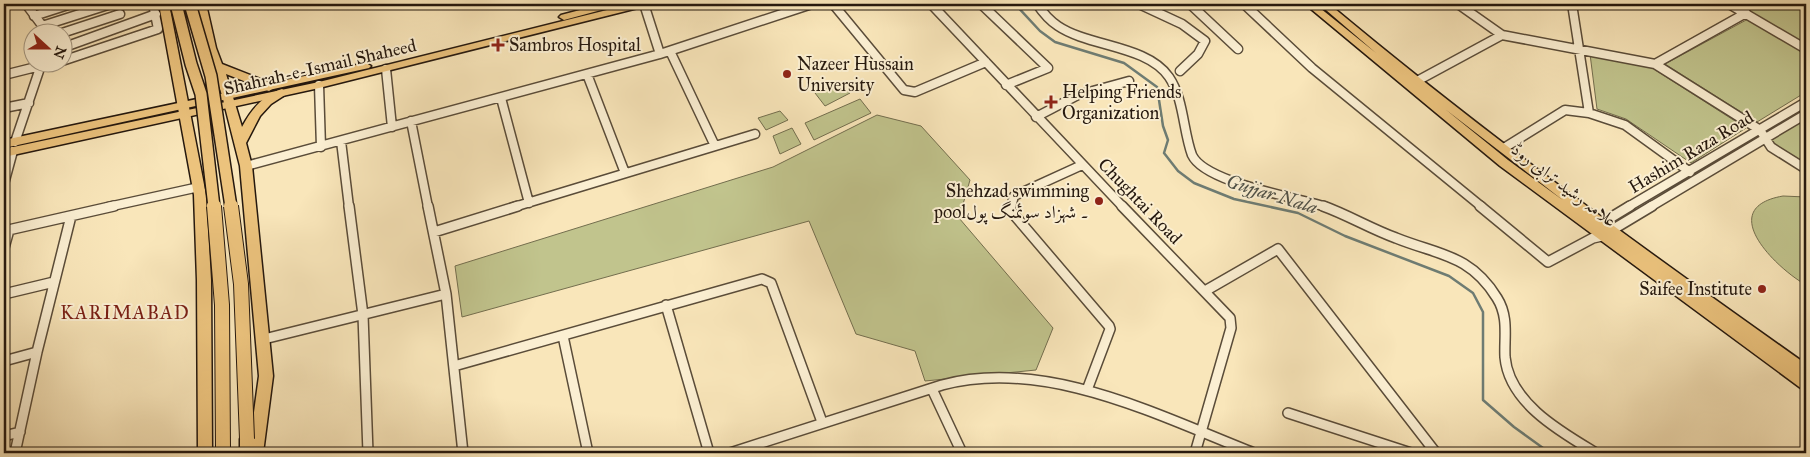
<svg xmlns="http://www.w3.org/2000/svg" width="1810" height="457" font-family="'IM FELL Great Primer',Amiri,serif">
  <rect width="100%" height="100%" fill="#f9e6ba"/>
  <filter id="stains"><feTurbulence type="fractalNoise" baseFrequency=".004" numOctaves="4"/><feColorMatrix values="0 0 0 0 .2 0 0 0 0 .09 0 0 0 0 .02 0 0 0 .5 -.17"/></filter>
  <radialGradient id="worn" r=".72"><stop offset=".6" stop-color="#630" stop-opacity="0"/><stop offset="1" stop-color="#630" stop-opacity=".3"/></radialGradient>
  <path fill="#c1c48d" stroke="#736e4e" d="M1737,4H1806V44Z
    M1748,19L1806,53V92L1757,122L1665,64Z
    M1590,54L1649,66L1746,128L1691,163L1626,119L1597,109Z
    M838,84L850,93L825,106L815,93Z
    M860,99L871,113L814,140L805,123Z
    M780,111L788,120L766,130L758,118Z
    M1806,114V169L1765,139Z
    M877,115L921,126L970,180L959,218L1053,328L1036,370L925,381L915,351L856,334L809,221L462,317L455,266L773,167Z
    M792,128L801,144L780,154L773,136Z
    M1783,196L1806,197V285C1776,268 1714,208 1783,196Z"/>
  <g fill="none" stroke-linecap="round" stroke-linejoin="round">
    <path stroke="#6e7c73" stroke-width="2.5" d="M1015,4L1040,31L1055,42L1124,63L1157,87L1163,126L1168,140L1164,153L1178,171L1194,183L1234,199L1298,213L1345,236L1449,276L1473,293L1483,312V400L1514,427L1550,453"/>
    <defs>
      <path id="minor-far1" d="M26,4L47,32
        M644,4L660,54
        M833,4L904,90L915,92L986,62
        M931,4L1123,207
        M981,4L1048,68L1006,85
        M1037,4C1043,13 1049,20 1058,26C1089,47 1147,45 1169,77C1184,99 1183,131 1192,155C1205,183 1296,197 1326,207
        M1139,4L1182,24L1205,41L1198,54L1180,71
        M1190,4L1238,49
        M1244,4L1312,68L1482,207
        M1458,4L1502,35L1655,64L1746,13
        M1572,4L1589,113
        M1729,4L1806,49
        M34,16L71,4
        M42,26L111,4
        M62,33L120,14
        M62,48L156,14
        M670,51L715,146
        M62,61L158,29L153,4
        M1655,64L1760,130L1771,147L1806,169
        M386,69L392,127
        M587,74L625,173
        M4,75L56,62
        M1417,81L1502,35
        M319,85L321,147
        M501,98L529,203
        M4,108L29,103
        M1036,117L1078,95L1129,81
        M411,121L428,207
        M341,141L349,207
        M15,142L40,68
        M1504,148L1565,110L1589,113L1625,125L1690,172
        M246,166L660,54L812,4
        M4,184L13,151
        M108,207L199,187
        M514,207L755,134
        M1011,207L1014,196L1082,165
        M1628,207L1806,102
        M1650,207L1806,114"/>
      <path id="minor" d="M349,206L363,315L368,453
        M428,206L446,294L463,453
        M1011,206L1010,210L1109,326L1110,329L1087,390
        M1122,206L1230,318L1231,328L1195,453
        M1323,206C1348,215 1371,229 1396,238C1438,255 1470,254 1497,298C1509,317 1504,337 1505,357C1509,403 1561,432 1596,453
        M1480,206L1548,262L1593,238L1602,236L1652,206
        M1597,226L1630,206
        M4,231L114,206
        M434,232L518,206
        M4,248L9,230
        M1205,291L1278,249L1436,453
        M4,294L54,282
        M666,305L709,453
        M563,336L588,453
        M264,339L446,294
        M4,361L37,352
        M454,366L762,279L771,283L822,422
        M932,389L962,453
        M1288,413L1411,453
        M4,436L20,432
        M15,453L37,352L71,216
        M730,453L942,385C1046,357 1159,416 1254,453"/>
      <path id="major" d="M603,4H618L616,6L564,20L559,17L561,15Z
        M631,4H647L642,7L319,88L4,157V149L319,82Z
        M1305,4H1315L1376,53L1319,4H1329C1482,132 1643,249 1806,364V376L1802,375L1806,378V390L1802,389L1500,166ZM1445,109L1564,201L1508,160Z
        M366,63L371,66L369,68L4,148V140Z"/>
      <path id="highway" d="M159,4H169L206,195L211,280L212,453H198L197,280L194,195Z
        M196,4H206L216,48L222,64L273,84L275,87L269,91L226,74L242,127C251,110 263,95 282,89L288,93L271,104L260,116L246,143L252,166L273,376L263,453H240V439L242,434L247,432L251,434L259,376L240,166L222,95L206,48Z"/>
    </defs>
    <use href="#minor-far1" stroke="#5a4c39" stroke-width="11"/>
    <use href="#minor" stroke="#5a4c39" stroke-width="12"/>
    <use href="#major" stroke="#25180e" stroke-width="3"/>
    <use href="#highway" stroke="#25180e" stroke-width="3"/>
    <use href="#minor-far1" stroke="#fbefd2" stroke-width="8"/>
    <use href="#minor" stroke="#fbefd2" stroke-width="9"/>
    <use href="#major" fill="#ecc37d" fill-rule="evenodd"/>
    <use href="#highway" fill="#ecc37d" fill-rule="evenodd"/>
    <defs>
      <path id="highway-bridge-far1" d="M176,4L191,64L201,94L214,207
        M190,4L211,76L231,207"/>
      <path id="highway-bridge" d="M214,206L222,305L223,450
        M231,206L241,284L247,439"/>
    </defs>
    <use href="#highway-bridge-far1" stroke="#25180e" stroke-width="14" stroke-linecap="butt"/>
    <use href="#highway-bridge" stroke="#25180e" stroke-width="16" stroke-linecap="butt"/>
    <use href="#highway-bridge-far1" stroke="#ecc37d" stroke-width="11"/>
    <use href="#highway-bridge" stroke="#ecc37d" stroke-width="14"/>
  </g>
  <g fill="#8f2418" stroke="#fbefd2" stroke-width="2">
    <path d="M495.5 37.5h5v5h5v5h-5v5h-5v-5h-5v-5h5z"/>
    <circle cx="787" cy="74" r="5"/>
    <path d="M1048.5 94.5h5v5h5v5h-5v5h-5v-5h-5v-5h5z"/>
    <circle cx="1099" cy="201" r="5"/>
    <circle cx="1762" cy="289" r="5"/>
  </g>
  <g text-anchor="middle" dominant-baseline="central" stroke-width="4" stroke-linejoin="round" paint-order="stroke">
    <g font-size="18" fill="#25180e" stroke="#fbefd2" text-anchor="start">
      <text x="509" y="45">Sambros Hospital</text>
      <text x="797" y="64">Nazeer Hussain<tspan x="797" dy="21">University</tspan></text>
      <text x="1062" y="92">Helping Friends<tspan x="1062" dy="21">Organization</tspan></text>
      <text x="1089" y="191" text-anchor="end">Shehzad swimming<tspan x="1089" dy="21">pool۔ شہزاد سوئمنگ پول</tspan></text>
      <text x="1752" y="289" text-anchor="end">Saifee Institute</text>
    </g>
    <g font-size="18" fill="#25180e" stroke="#fbefd2">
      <text transform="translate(320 67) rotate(-13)">Shahrah-e-Ismail Shaheed</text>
      <text transform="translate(1691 152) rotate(-31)">Hashim Raza Road</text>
      <text transform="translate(1564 185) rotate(37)">علامہ رشید ترابی روڈ</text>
      <text transform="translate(1140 201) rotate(46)">Chughtai Road</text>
    </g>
    <g font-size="19" font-style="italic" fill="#505249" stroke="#fbefd2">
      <text transform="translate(1272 194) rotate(17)">Gujjar Nala</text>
    </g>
    <g font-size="19" letter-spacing="1" fill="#7a1f14" stroke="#fbefd2">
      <text x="125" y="312">KARIMABAD</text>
    </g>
  </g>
  <rect width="1810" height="457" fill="none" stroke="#f9e6ba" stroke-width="20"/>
  <rect x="5" y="5" width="1800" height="447" fill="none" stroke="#25180e" stroke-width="2.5"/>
  <rect x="10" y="10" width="1790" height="437" fill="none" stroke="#25180e"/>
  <g transform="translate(48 48) rotate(111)"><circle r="24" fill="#fbefd2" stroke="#a59984"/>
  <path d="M0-4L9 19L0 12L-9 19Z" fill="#8f2418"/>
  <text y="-8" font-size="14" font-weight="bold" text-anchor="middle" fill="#25180e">N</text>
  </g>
  <rect width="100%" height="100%" filter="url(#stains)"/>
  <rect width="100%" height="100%" fill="url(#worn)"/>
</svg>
